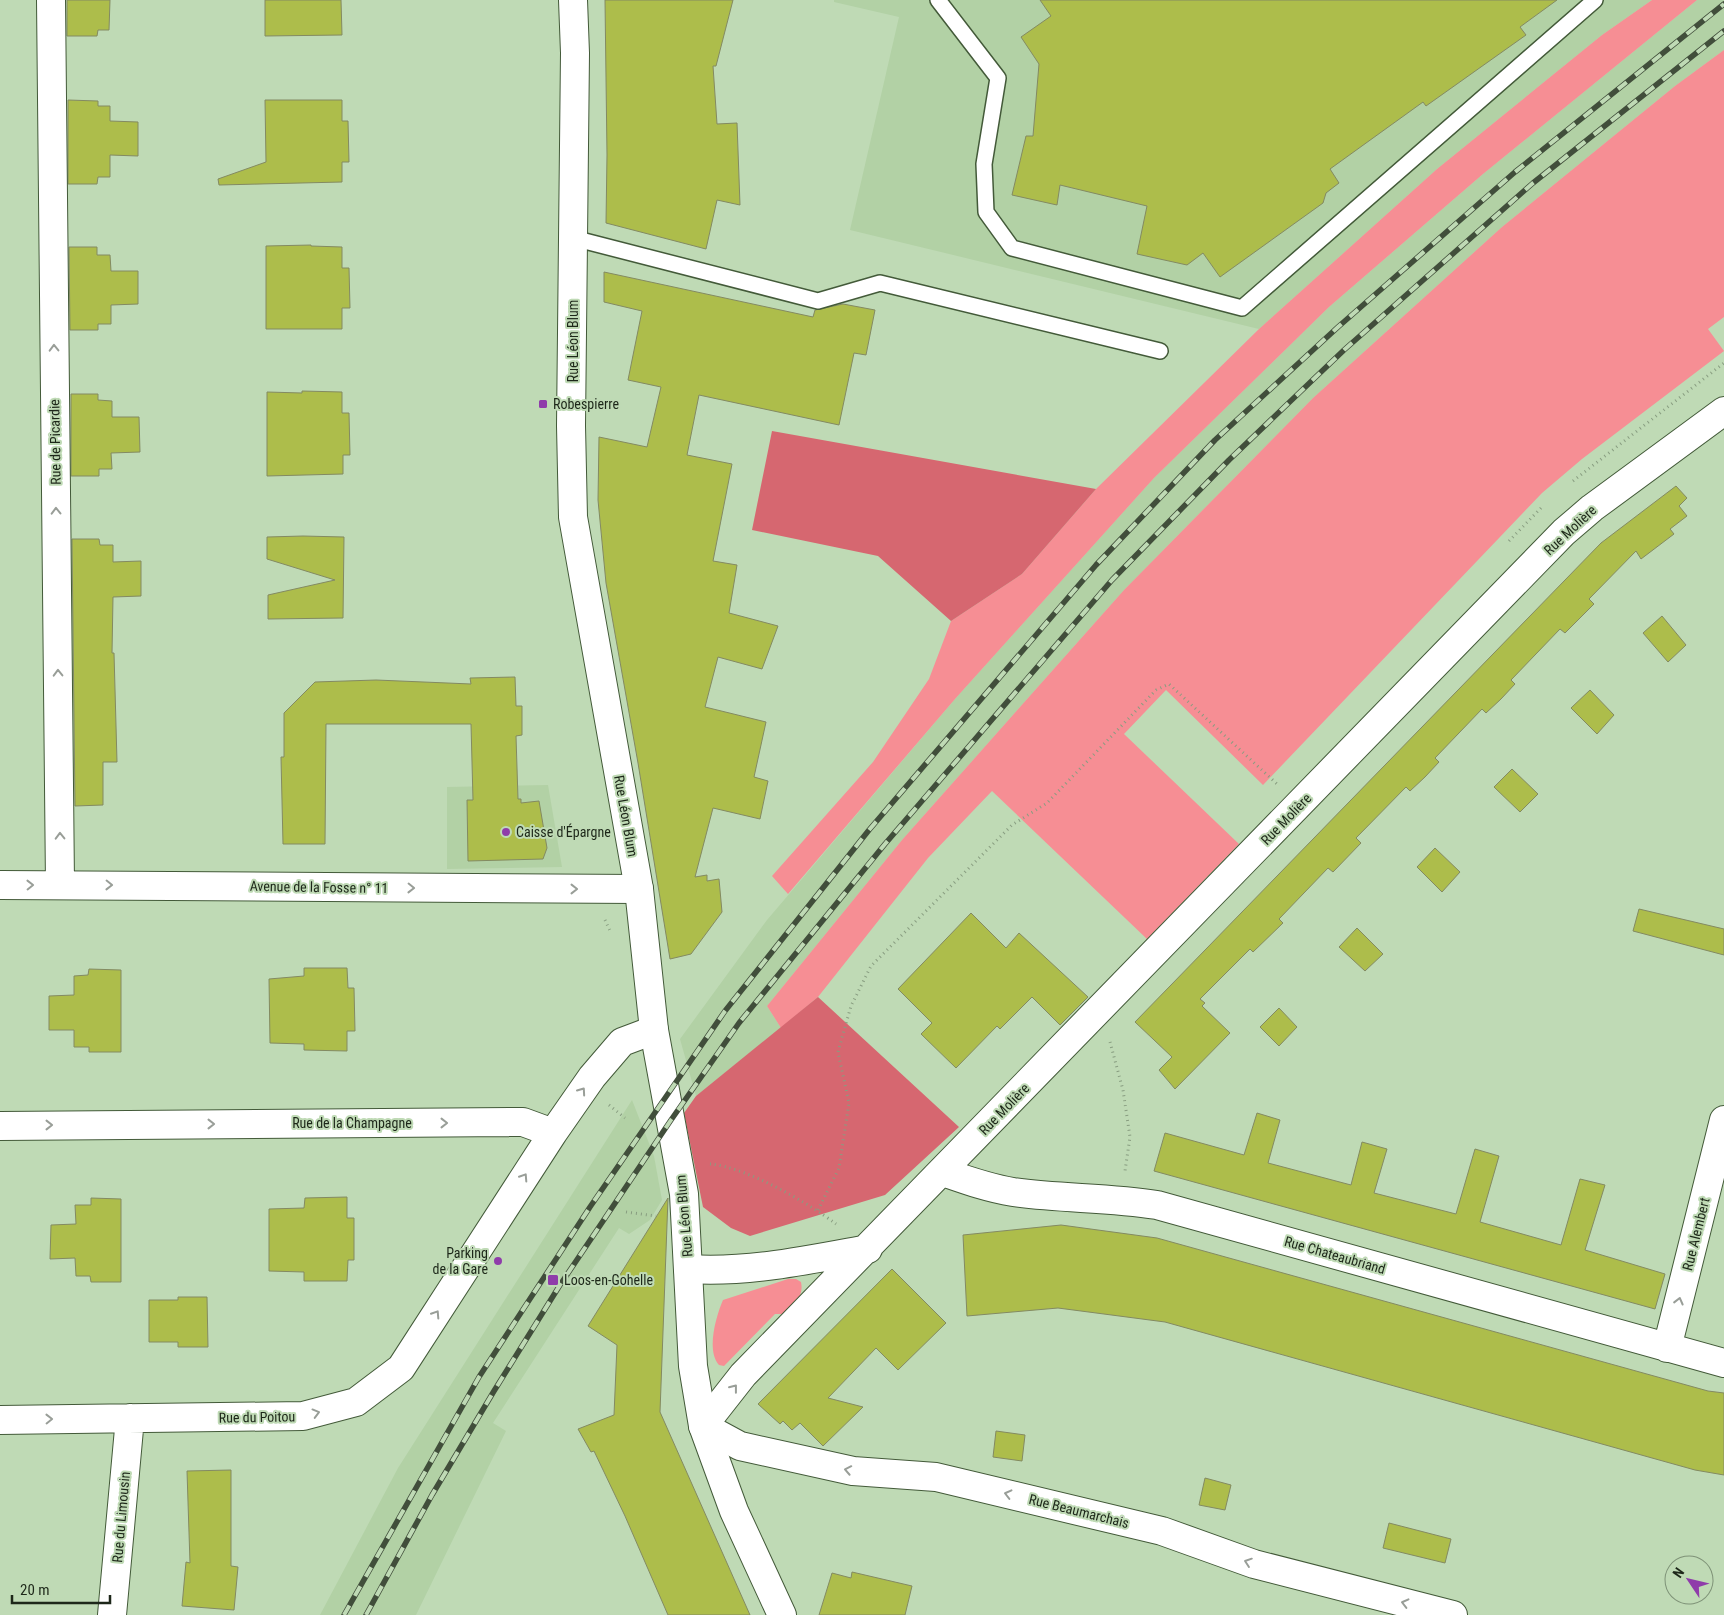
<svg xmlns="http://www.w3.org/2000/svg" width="1724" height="1615" font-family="'Roboto Condensed',sans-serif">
  <rect width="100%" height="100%" fill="#bfdab5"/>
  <path fill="#b2d1a5" d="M834,0H1652L1602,35L1437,169L1259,329L850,230L899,17L834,2Z
    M1697,0H1724V50L1675,86L1502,227L1313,398L1124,590L902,840L767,1006L781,1028L696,1096L680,1039L767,920L955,699L1154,478L1329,307L1483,174Z
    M548,785L562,867L447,869V787Z
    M632,1100L654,1156L662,1200L650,1220L629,1234L619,1228L493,1423L506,1431L416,1615H320L398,1468Z"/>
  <path fill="#f68e94" d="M1652,0H1697L1483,174L1329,307L1154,478L955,699L788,894L772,876L873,762L929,679L951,621L1022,574L1096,489L1259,329L1437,169L1602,35Z
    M1724,50V317L1708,329L1724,351L1582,459L1542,493L1263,785L1166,690L1124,734L1239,844L1147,939L992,791L928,858L818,997L781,1028L767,1006L902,840L1124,590L1313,398L1502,227L1675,86Z
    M788,1279H796L801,1282C804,1296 795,1304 785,1314H775L724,1366L719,1365C706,1351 716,1316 723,1300Z"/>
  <path fill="#d66770" d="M772,431L1096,489L1022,574L951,621L878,556L752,530Z
    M818,997L959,1127L885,1195L750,1236L731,1228L703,1207L684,1113L696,1096Z"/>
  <path fill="#adbd4b" stroke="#838a62" d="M67,0H110L109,30H98L97,36H67Z
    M265,0H341L342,35L265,36Z
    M605,0H733L716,66H713L717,124L737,123L740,205L717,200L706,249L606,223L607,155Z
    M1040,0H1557L1520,27L1526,35L1426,106L1423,102L1330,169L1339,183L1326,193L1323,203L1220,277L1203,253L1187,265L1137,254L1147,206L1060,185L1057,205L1012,195L1026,136H1033L1039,64L1021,37L1051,16Z
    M68,100L98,101V106H110V121L138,122V156L110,155V177H98L97,184H68Z
    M265,100H342V121H348L349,162H342V182L219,185L218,179L266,162Z
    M311,245V246L342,247V268H349L350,308H342V329H266V246Z
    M69,247H97V255H110L111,271H138V304L111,305V324H98V330H70Z
    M604,272L813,317L815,310L843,304L875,310L866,355L854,353L839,425L699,395L687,455L732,464L713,561L737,565L729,613L778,626L762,669L718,657L705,707L766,722L754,777L768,781L760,819L713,808L695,877L707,875V881L719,879L722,912L691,954L670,959L638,763L606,583L598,500L599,437L647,447L661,387L628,380L642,311L604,302Z
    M302,391L342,392V413H349L350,455H343V474L267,476V392L302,393Z
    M71,394H98V400L112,401V417H139L140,452L111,453L112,469H99V476H71Z
    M1676,486L1687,498L1679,506L1687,516L1670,529L1674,534L1641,559L1636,551L1589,599L1594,604L1565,633L1560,629L1511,680L1515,684L1501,699L1486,713L1482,709L1435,758L1439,762L1425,777L1410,791L1406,787L1356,838L1361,843L1333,872L1328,868L1279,919L1283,923L1253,952L1250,949L1200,999L1205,1003L1202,1006L1230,1033L1175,1089L1159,1070L1172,1057L1135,1022L1601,543Z
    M303,536L344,537L343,618L268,619V595L335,580L267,559V537Z
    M72,539H99L100,545H113V562L141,561V596L113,597L112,653H114L117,762H103V805L75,806Z
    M1662,616L1686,645L1668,662L1643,633Z
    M515,677L516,706H522V735L516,736L518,799H521V803L539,801L547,848L543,859L468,861L467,800H473L471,724H326L325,844H283L281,757H284V713L315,682L376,680L471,684L470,678Z
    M1590,690L1614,715L1597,734L1571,708Z
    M1512,769L1538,794L1520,812L1494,787Z
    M1435,848L1460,872L1442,892L1417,867Z
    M1639,909L1724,929V955L1633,931Z
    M971,913L1006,948L1019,933L1088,997L1060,1025L1032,997L1000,1029L997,1026L956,1068L921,1034L932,1023L898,989Z
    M1357,928L1383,954L1365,971L1339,947Z
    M304,968H347L348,988H354L355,1031H347V1051L304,1050V1044L270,1043L269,979L304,976Z
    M89,969L121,970V1052H89V1047H74V1030H49V996L74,995V976L88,975Z
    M1279,1008L1297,1027L1279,1046L1260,1027Z
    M1257,1113L1280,1120L1268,1163L1351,1185L1362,1142L1387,1149L1374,1193L1456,1214L1475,1149L1499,1156L1480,1222L1561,1245L1580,1179L1605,1185L1585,1250L1665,1274L1655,1309L1154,1171L1165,1133L1244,1155Z
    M347,1197V1218H354V1260H348L347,1281H304V1272L269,1271V1209L304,1208L305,1198Z
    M91,1198L121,1199V1282H91L90,1276H76L75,1258L50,1259L51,1225L76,1224L75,1205H91Z
    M668,1198L660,1412L750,1615H668L625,1516L594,1451L591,1452L578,1429L614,1415L617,1345L588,1326Z
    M1061,1225L1157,1238L1708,1391L1724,1393V1475L1695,1470L1165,1322L1058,1308L967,1316L963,1235Z
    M892,1269L946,1323L898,1370L876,1348L828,1398L863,1407L823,1446L800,1423L792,1430L783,1421L780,1424L758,1404Z
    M178,1297H207L208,1347H178V1342H149V1300H178Z
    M996,1431L1025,1435L1022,1461L993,1457Z
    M231,1470V1566L238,1567L234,1610L182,1606L186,1562L190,1563L187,1471Z
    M1205,1478L1231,1485L1225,1510L1199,1505Z
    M1389,1523L1451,1539L1445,1563L1383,1548Z
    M852,1572L912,1586L905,1615H819L832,1573L851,1578Z"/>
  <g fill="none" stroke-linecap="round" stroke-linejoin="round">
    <defs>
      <path id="lane" d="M938,0L998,78L984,164L986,212L1012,248L1242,308L1595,0
        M573,238L818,301L880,283L1160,351"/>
      <path id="street" d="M51,0L60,884
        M0,885L639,889
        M0,1126L523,1122L553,1133L592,1077L622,1042L654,1030
        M943,1172C966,1180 988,1188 1013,1192C1061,1199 1109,1197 1157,1205L1724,1363
        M688,1269C748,1273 808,1260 868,1249
        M1667,1348L1724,1120
        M0,1420L303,1416L356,1402L401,1368L553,1133
        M112,1615L130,1418
        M1453,1615L1254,1564L1162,1531L936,1477L853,1471L740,1446L703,1426L743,1375L1564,532L1592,508L1724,411"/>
      <path id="secondary" d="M573,0L575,53L571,426L573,517L639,889L654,1030L684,1194L693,1366L703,1426L734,1511L782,1615"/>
    </defs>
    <use href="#lane" stroke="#435a39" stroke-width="18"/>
    <use href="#street" stroke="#435a39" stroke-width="30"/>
    <use href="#secondary" stroke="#435a39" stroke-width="30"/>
    <path stroke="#889d80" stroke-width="3" stroke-dasharray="1 4" stroke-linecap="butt" d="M1573,481L1724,363
      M1509,541L1541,508
      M605,920L611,933
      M1110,1042L1123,1090L1130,1137L1125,1171
      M609,1105L625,1118
      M710,1164C746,1167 807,1202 836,1224
      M818,1210L839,1168L849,1103L838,1052L851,1006L871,966L1012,825L1047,803L1156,690L1169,684L1277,784
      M626,1212L656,1216"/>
    <use href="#lane" stroke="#fff" stroke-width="15"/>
    <use href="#street" stroke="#fff" stroke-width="28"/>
    <use href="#secondary" stroke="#fff" stroke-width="28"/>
    <defs>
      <path id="rail" d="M344,1615L479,1377L590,1207L725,1011L869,830L1096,565L1215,440L1338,327L1515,172L1724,4
        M366,1615L432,1495L494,1391L560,1285L671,1120L739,1023L885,844L1112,580L1229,460L1344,350L1533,183L1724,31"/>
    </defs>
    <use href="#rail" stroke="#414e3b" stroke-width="5.5"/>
    <use href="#rail" stroke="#bfdab5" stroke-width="4" stroke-dasharray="11" stroke-linecap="butt"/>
  </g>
  <defs><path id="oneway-chevron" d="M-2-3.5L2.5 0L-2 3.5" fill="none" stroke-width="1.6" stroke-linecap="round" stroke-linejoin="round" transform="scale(1.25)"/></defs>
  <g stroke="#999e98">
    <use href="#oneway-chevron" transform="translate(54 348) rotate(-91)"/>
    <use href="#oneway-chevron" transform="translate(56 511) rotate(-91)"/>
    <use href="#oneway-chevron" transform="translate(58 673) rotate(-91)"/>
    <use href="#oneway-chevron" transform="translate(60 836) rotate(-91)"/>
    <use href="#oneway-chevron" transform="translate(30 885) rotate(-1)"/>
    <use href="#oneway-chevron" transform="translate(109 885) rotate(1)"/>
    <use href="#oneway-chevron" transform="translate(411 888) rotate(1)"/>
    <use href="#oneway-chevron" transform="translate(574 889)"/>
    <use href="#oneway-chevron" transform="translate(582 1091) rotate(-55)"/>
    <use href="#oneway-chevron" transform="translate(444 1123)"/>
    <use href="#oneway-chevron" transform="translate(211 1124)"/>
    <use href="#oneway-chevron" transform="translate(49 1125)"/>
    <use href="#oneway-chevron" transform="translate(524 1177) rotate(-57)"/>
    <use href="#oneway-chevron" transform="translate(1679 1301) rotate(-76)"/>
    <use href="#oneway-chevron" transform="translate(436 1314) rotate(-57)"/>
    <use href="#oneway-chevron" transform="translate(734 1388) rotate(-52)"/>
    <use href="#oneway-chevron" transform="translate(316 1413) rotate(-15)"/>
    <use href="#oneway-chevron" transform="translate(49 1419) rotate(-1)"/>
    <use href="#oneway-chevron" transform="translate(848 1470) rotate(-169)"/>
    <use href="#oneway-chevron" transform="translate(1008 1494) rotate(-166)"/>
    <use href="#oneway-chevron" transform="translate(1248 1562) rotate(-161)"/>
    <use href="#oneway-chevron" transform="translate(1405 1603) rotate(-166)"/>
  </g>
  <g fill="#8f3caa" stroke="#bfdab5" stroke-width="2">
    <rect x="538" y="399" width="10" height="10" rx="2.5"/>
    <circle cx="506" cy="832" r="5"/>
    <circle cx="498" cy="1261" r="5"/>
    <rect x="547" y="1274" width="12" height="12" rx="2.5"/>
  </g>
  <g text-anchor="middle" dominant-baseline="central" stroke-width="4" stroke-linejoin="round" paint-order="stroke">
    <g font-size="14" fill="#1d2719" stroke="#bfdab5">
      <text transform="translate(573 341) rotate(-90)">Rue Léon Blum</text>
      <text transform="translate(55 442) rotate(-91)">Rue de Picardie</text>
      <text transform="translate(1570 530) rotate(-43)">Rue Molière</text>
      <text transform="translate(626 816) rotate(80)">Rue Léon Blum</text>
      <text transform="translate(1286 819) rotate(-46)">Rue Molière</text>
      <text transform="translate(319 887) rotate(1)">Avenue de la Fosse n° 11</text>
      <text transform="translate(1004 1109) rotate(-46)">Rue Molière</text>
      <text x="352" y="1123">Rue de la Champagne</text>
      <text transform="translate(684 1216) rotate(-95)">Rue Léon Blum</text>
      <text transform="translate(1696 1234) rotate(-76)">Rue Alembert</text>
      <text transform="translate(1335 1255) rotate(16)">Rue Chateaubriand</text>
      <text transform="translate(257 1417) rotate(-1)">Rue du Poitou</text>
      <text transform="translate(1079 1511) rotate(14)">Rue Beaumarchais</text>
      <text transform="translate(121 1517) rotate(-85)">Rue du Limousin</text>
    </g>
    <g font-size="14" fill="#1d2719" stroke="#bfdab5" text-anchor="start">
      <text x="553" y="404">Robespierre</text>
      <text x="516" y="832">Caisse d'Épargne</text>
      <text x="488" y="1253" text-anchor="end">Parking<tspan x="488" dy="16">de la Gare</tspan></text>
      <text x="564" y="1280">Loos-en-Gohelle</text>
    </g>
  </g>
  <g transform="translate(1689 1580) rotate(305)"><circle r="24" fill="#bfdab5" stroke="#7e9277"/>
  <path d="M0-4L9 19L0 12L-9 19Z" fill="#8f3caa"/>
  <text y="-8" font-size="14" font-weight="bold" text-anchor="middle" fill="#1d2719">N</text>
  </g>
  <path d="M12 1595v8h98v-8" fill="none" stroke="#1d2719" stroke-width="2.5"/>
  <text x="20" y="1595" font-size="15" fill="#1d2719" stroke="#bfdab5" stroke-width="4" paint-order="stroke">20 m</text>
</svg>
